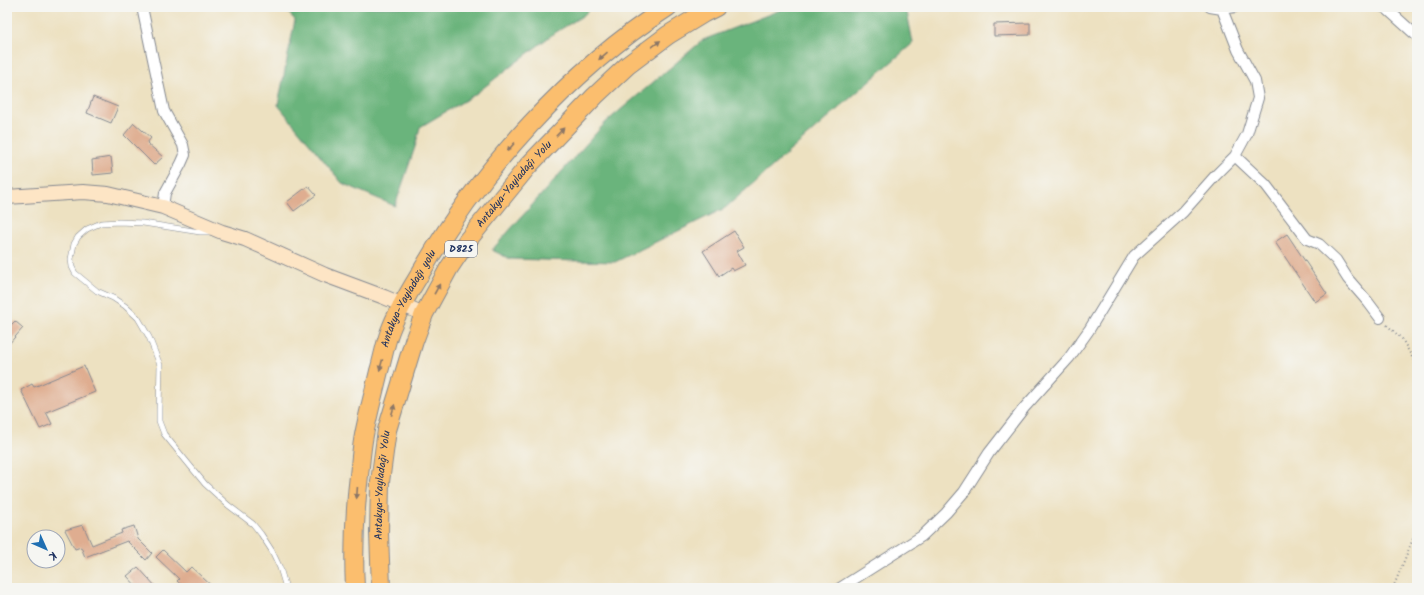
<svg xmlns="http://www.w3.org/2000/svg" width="1424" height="595" font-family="Kalam,sans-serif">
  <rect width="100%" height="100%" fill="#f6f6f2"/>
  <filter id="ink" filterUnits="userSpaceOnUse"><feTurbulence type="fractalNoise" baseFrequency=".025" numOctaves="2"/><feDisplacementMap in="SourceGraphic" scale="8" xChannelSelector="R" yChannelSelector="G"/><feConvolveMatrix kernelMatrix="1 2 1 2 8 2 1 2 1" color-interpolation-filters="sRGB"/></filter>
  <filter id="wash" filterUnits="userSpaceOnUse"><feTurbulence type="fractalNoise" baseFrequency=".012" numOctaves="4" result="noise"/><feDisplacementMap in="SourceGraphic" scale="16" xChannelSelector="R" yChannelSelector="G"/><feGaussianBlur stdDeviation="0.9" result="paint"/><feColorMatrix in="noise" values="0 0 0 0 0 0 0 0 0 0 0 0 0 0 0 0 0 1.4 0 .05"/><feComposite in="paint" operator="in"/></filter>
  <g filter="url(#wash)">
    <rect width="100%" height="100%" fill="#ede1c1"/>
    <path fill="#6ab47c" stroke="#42726d" d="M283,7H592L584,15L553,34L474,95L420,127L415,147L395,206L342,183L278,105L295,20Z
      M788,7H906L913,43L725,208L615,262L510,259L492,250L605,123L703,40Z"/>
    <g id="blocks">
      <path fill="#dfad90" d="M1030,23V35L994,36V24Z
        M93,97L118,107L111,123L87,113Z
        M134,123L151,138L147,143L163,157L154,165L124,135Z
        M111,157L113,173L93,175L92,160Z
        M308,186L316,195L294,211L287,202Z
        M734,231L744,247L737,251L745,265L733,271L731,268L719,276L703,251Z
        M1287,234L1327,294L1315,302L1275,242Z
        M15,321L23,328L7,346V329Z
        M84,366L95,392L46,412L52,424L40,429L21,390L32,384L34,387Z
        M83,525L92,545L122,533L121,530L134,526L138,539L152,553L146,560L127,541L85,557L81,547L75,549L65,530Z
        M163,550L186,572L191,567L214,588H185L177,581L179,579L156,557Z
        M138,567L157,588H138L127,576Z"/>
    </g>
  </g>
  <g filter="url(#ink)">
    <use href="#blocks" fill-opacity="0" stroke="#848890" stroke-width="1"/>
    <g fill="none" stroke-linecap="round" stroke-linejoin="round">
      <defs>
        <path id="lane" d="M209,232H200L143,223L119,222L101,223L87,229L78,237L74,244L71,259L72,267L75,273L97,291L113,298L125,306L138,318L149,337L160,365L159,409V421L164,434L205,484L228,505L253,524L261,534L272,551L280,568L286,588"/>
        <path id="street" d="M142,7L164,111L183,145L185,155L181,164L165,193L163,207
          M1210,7L1222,9L1235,7
          M1383,7L1387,9L1417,36
          M1235,156L1266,185L1307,239L1319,244L1336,260L1348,279L1368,302L1380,318
          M840,588L922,536L946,513L964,492L989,453L1024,408L1069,358L1089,330L1134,256L1183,212L1215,176L1235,156L1247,134L1258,98L1255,81L1238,50L1222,9"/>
        <path id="secondary" d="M7,197L83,192L108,194L163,207L222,232L245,239L325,275L384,297L424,314"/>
        <g id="highway">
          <path id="s1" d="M355,588C353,548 355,507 360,466C361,456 362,445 364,435C368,414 374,392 379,371C383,358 385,344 390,331C398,309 411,289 423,269C480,170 571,69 668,7"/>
          <path id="s2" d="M381,588L379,533L380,482L387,430L414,341L424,314L449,268L467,241L528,166L595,96L628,65L668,35L704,13L716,7"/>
        </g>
      </defs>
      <use href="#lane" stroke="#848890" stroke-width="6"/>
      <use href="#street" stroke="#848890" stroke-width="12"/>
      <use href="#secondary" stroke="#848890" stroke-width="16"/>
      <use href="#highway" stroke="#848890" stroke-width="20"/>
      <path stroke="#848890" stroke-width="2" stroke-dasharray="1 3" stroke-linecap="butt" d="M1387,325L1402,339L1417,366
        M1393,588L1417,529"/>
      <use href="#lane" stroke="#fff" stroke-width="5"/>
      <use href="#street" stroke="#fff" stroke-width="10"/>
      <use href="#secondary" stroke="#fde5c5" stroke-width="14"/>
      <use href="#highway" stroke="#fbbe6e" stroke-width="18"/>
    </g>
    <defs><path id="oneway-solid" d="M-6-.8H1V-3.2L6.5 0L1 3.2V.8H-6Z"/></defs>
    <g fill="#8b7666">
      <use href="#oneway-solid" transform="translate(656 44) rotate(-37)"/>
      <use href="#oneway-solid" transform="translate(603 56) rotate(139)"/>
      <use href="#oneway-solid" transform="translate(560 132) rotate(-46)"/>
      <use href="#oneway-solid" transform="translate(511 147) rotate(131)"/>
      <use href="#oneway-solid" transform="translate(437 289) rotate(-61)"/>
      <use href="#oneway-solid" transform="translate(381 365) rotate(105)"/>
      <use href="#oneway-solid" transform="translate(393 410) rotate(-74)"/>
      <use href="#oneway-solid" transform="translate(357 493) rotate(94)"/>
    </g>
  </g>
  <g text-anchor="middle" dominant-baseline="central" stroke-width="3" stroke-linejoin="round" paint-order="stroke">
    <rect fill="#f6f6f2" stroke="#5d6b8a" stroke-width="1" x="445" y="241" width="32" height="16" rx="3"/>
    <g font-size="10" font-weight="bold" fill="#1b2f5e">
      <text x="461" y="249">D825</text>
    </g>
    <g font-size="11" fill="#1b2f5e" stroke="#f6f6f2">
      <text stroke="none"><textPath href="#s2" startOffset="439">Antakya-Yayladağı Yolu</textPath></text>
      <text stroke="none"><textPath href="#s1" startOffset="298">Antakya-Yayladağı yolu</textPath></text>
      <text stroke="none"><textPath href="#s2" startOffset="103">Antakya-Yayladağı Yolu</textPath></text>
    </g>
  </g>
  <rect width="1424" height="595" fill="none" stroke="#f6f6f2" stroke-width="24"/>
  <g transform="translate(46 549) rotate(135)"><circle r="19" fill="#f6f6f2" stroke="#9ea6b7"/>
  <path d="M0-3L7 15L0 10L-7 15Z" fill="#1f6fb2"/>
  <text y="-6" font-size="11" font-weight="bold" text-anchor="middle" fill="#1b2f5e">K</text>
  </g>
</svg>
